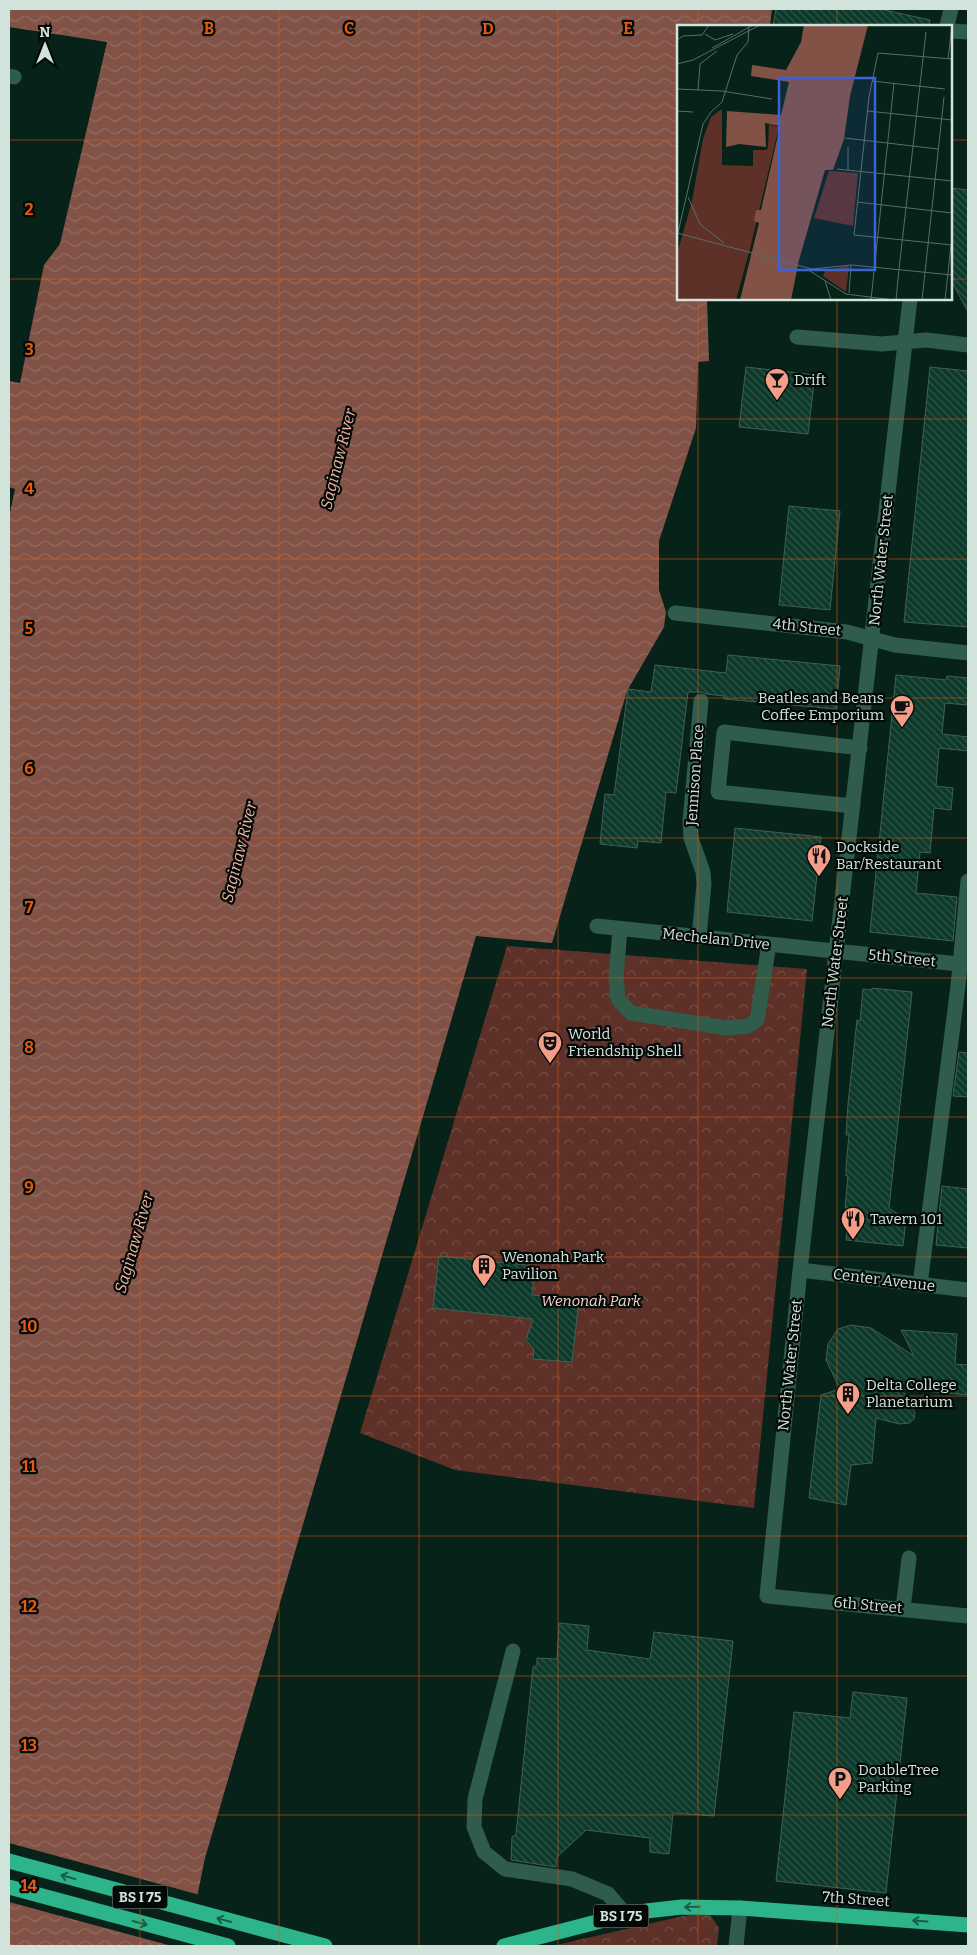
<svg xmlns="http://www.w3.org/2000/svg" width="977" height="1955" font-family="Bitter,serif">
  <defs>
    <pattern id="park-crowns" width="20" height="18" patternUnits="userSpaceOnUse" patternTransform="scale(1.25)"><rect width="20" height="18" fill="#5d3127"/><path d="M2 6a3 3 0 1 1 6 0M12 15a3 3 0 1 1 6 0" fill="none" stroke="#734f46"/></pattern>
    <pattern id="water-waves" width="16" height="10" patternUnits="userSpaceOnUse" patternTransform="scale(1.25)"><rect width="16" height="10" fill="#825246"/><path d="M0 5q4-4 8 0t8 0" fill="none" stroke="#936b60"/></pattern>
    <pattern id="building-back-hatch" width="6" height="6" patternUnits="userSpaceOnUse" patternTransform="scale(1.25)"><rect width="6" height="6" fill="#0c392a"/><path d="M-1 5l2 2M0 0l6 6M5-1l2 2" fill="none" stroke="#2e5648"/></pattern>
  </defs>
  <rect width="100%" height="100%" fill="#062219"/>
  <path fill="url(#park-crowns)" d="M507,946L807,969L754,1508L455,1470L360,1433Z
    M709,1913L719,1928L717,1946H552L683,1916Z"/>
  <path fill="url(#water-waves)" d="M9,9H772L770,26H678V299H707L709,361L698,362L696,428L659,541V590L666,612L664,627L627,691L552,943L476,936L205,1858L187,1946H9V517L15,489L9,487V381L20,383L44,265L60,244L107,42L9,27Z"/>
  <path fill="#062219" d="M9,1843L200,1895L190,1946H172L9,1902Z"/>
  <path fill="url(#building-back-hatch)" stroke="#425f53" d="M776,9H880L930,20L929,26H773Z
    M951,188L968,190V312L951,280Z
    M746,367L815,375L808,434L739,427Z
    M930,367L968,371V627L904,622Z
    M789,506L840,511L830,610L779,605Z
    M728,655L840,666L836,709L724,699V696L707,694L702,692H688L676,793L666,792L661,843L638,841L637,848L600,844L605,794L614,795L628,689L651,692L655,665L726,673Z
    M896,675L946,680L947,676L968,678V705L945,703L942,734L968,737V751L939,748L936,786L953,788L951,810L934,808L930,853L920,852L916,893L957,897L953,941L870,932Z
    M735,828L821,837L812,921L727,912Z
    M872,988L912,992L889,1208L906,1220L903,1246L846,1240L849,1208H845L848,1176H846V1166L849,1135H846L848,1104L857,1020L860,1021L863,989L872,990Z
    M959,1052L968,1053V1097L953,1096Z
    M942,1186L968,1189V1248L936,1245Z
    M439,1256L535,1266L532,1295L579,1299L572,1362L533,1359L534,1349L526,1340L533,1319L433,1308Z
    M851,1325L871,1328L914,1356L901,1330L957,1334L955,1364L968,1365V1395L902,1389L915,1413L914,1419L909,1423L899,1424L876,1418L872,1463L851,1465L846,1505L809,1498L821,1395L840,1389L826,1360L828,1344L838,1329Z
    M559,1623L589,1626L587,1650L650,1659L654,1632L733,1641L714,1816L673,1813L669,1854L650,1852V1838L586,1830L557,1857L556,1867L511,1860L512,1837L516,1834L533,1667L537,1665V1658L557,1659Z
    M853,1692L907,1698L886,1893L776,1881L794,1712L850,1718Z"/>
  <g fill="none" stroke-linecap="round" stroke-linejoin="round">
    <path stroke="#2f5c4b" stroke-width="15" d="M947,26L951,9
      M951,31L968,32
      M9,76L14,77
      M910,299L800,1270L767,1596L968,1616
      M797,337L882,344L926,340L968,345
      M675,613L847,632L895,645L968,653
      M853,806L718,792L724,732L860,748
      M597,926L968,965
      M620,929L616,978L618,999L631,1013L727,1028L748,1026L757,1020L769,944
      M699,937L704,884L703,872L691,838L690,821L701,701
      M800,1270L968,1290
      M920,1285L958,986L968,881
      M903,1609L909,1558
      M513,1651L475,1799L474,1827L484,1852L505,1869L572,1879L608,1894L626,1915
      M736,1946L740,1908"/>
    <path stroke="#2db48b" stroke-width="15" d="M9,1861L325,1946
      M9,1887L228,1946
      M504,1946L612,1918L646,1911L682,1907L740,1908L968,1925"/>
  </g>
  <defs><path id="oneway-shaft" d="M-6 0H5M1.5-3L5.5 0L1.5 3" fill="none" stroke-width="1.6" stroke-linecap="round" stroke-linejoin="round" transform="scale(1.25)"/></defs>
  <g stroke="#185e48">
    <use href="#oneway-shaft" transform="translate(68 1877) rotate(-165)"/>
    <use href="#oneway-shaft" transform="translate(692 1907) rotate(179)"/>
    <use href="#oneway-shaft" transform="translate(224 1920) rotate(-165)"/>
    <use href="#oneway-shaft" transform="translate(920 1921) rotate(-176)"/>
    <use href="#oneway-shaft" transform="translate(140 1923) rotate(15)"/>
  </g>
  <path fill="none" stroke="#e8590c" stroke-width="1" stroke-opacity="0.55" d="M140,9V1946M279,9V1946M419,9V1946M558,9V1946M698,9V26M837,9V26M9,140H678M951,140H968M9,279H678M951,279H968M698,299V1946M837,299V1946M9,419H968M9,559H968M9,698H968M9,838H968M9,978H968M9,1117H968M9,1257H968M9,1396H968M9,1536H968M9,1676H968M9,1815H968"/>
  <defs>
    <symbol id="bar-pin" viewBox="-11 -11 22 30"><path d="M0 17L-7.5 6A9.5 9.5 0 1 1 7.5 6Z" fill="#f49e89" stroke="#020906"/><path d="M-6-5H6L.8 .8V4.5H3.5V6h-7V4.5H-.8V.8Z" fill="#111"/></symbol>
    <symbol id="cafe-pin" viewBox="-11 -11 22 30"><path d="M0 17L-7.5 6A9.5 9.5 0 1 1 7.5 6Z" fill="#f49e89" stroke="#020906"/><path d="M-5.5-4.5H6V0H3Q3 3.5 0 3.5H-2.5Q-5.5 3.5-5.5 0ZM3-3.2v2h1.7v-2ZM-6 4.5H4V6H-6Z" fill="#111"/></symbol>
    <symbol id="restaurant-pin" viewBox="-11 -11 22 30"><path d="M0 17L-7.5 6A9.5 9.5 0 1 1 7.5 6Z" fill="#f49e89" stroke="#020906"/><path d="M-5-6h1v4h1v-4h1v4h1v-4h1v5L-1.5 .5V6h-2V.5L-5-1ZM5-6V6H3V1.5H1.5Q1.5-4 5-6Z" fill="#111"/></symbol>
    <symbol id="theatre-pin" viewBox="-11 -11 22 30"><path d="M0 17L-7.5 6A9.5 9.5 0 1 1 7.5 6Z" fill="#f49e89" stroke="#020906"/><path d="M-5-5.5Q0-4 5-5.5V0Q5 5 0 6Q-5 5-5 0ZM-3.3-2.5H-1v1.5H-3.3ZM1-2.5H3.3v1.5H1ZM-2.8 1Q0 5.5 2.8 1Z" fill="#111"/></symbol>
    <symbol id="building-pin" viewBox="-11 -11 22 30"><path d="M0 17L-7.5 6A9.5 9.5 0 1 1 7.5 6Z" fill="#f49e89" stroke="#020906"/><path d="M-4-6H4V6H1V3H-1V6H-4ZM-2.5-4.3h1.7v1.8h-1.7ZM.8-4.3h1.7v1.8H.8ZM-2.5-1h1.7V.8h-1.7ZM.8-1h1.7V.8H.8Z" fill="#111"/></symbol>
    <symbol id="parking-pin" viewBox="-11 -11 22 30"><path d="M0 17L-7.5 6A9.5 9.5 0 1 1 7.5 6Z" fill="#f49e89" stroke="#020906"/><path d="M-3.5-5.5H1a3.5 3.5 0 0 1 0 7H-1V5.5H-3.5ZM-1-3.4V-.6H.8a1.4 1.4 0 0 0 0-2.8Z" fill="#111"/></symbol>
  </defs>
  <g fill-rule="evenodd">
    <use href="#bar-pin" x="763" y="366" width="28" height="38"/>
    <use href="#cafe-pin" x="888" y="693" width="28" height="38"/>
    <use href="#restaurant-pin" x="805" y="842" width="28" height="38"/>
    <use href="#theatre-pin" x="536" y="1029" width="28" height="38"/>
    <use href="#restaurant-pin" x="839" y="1205" width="28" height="38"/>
    <use href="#building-pin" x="470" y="1252" width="28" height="38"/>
    <use href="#building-pin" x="834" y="1380" width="28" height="38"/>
    <use href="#parking-pin" x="826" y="1765" width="28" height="38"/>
  </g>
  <g text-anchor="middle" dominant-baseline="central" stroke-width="4.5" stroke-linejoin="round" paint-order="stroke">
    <g fill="#020906" stroke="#94a29b" stroke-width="1">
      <rect x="112.5" y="1885.5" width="55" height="23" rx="4"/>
      <rect x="593.5" y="1904.5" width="55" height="23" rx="4"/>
    </g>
    <g font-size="14" font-weight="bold" fill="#d2e3db">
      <text x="140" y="1897">BS I 75</text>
      <text x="621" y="1916">BS I 75</text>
    </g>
    <g font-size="15" fill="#d2e3db" stroke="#020906" text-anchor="start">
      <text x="794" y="380">Drift</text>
      <text x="884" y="698" text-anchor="end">Beatles and Beans<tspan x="884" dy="17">Coffee Emporium</tspan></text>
      <text x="836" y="847">Dockside<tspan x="836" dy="17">Bar/Restaurant</tspan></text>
      <text x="568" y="1034">World<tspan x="568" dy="17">Friendship Shell</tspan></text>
      <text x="870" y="1219">Tavern 101</text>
      <text x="502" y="1257">Wenonah Park<tspan x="502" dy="17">Pavilion</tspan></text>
      <text x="866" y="1385">Delta College<tspan x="866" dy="17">Planetarium</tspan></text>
      <text x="858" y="1770">DoubleTree<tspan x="858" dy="17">Parking</tspan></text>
    </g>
    <g font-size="15" fill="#d2e3db" stroke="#020906">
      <text transform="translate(881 560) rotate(-84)">North Water Street</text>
      <text transform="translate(807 627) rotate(6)">4th Street</text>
      <text transform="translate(695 775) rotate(-86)">Jennison Place</text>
      <text transform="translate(716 939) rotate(6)">Mechelan Drive</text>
      <text transform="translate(902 958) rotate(6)">5th Street</text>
      <text transform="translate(835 962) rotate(-83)">North Water Street</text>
      <text transform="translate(884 1280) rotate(7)">Center Avenue</text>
      <text transform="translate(790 1365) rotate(-84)">North Water Street</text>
      <text transform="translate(868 1605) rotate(5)">6th Street</text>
      <text transform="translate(856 1899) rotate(4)">7th Street</text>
    </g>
    <g font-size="15" font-style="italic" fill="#f7d5cd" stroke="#020906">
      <text x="591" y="1301">Wenonah Park</text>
    </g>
    <g font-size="16" font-style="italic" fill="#f6b5a5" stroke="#020906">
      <text transform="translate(338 459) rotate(-76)">Saginaw River</text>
      <text transform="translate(239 852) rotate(-76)">Saginaw River</text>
      <text transform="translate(134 1243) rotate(-74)">Saginaw River</text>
    </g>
  </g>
  <g transform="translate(677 25)">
    <rect width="275" height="275" fill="#062219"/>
    <path d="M45,84V140L76,141V125H90L91,120L92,99L102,102L73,224L59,275H0V229L15,176L26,114L34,92ZM152,146L181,148L176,201L137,193ZM169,241L172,242L169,267L146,251L148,246Z" fill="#5d3127"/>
    <path d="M127,0H191L173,71L167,114L156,145H148L122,235L114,275H63L82,198L77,196L79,185H84L103,101L88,98L89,122L62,119L49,122L50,86L104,90L112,57L74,51L75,40L109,45L124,17Z" fill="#825246"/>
    <path fill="none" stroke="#586f67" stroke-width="1" d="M28,9L38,15L56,9M0,15L6,11L25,10L32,0M35,23L76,0M271,34L275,0M275,34L201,28L192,72L177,210L275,220M0,39L16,35L83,0M195,56L268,64M0,64L45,66L95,74M21,65L23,39L40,26M0,86L16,87M191,86L275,95M168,113L261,124M160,144L275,156M171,145V122M11,172L23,199L47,218M180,177L275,188M0,208L135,244L175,240L275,250M0,212L26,99L34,87L45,77L60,30L71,17L72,0M222,244L249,7M133,246L169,269L217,275M148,256L154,275M172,268L174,241M194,275L217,58M219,275L222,244M245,275L267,72M268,275L274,220"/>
    <path fill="#3864d8" fill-opacity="0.15" stroke="#3864d8" stroke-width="2.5" d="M102,53H198V245H102Z"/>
    <rect width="275" height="275" fill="none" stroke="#d2e3db" stroke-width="2.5"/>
  </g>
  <g font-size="16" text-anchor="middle" font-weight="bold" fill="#e8590c" stroke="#020906" stroke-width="4.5" stroke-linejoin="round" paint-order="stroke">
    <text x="209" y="34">B</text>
    <text x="349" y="34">C</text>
    <text x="488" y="34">D</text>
    <text x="628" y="34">E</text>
    <text x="29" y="215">2</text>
    <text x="29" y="355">3</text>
    <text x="29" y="494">4</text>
    <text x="29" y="634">5</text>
    <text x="29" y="774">6</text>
    <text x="29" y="913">7</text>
    <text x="29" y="1053">8</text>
    <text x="29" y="1193">9</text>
    <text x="29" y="1332">10</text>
    <text x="29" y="1472">11</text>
    <text x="29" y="1612">12</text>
    <text x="29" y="1751">13</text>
    <text x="29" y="1891">14</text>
  </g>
  <rect width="977" height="1955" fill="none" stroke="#d2e3db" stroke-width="20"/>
  <g transform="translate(45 45)" stroke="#020906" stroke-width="4" paint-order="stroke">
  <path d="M0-4L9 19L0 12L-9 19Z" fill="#d2e3db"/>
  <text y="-8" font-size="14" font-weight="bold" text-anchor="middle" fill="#d2e3db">N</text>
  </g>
</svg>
